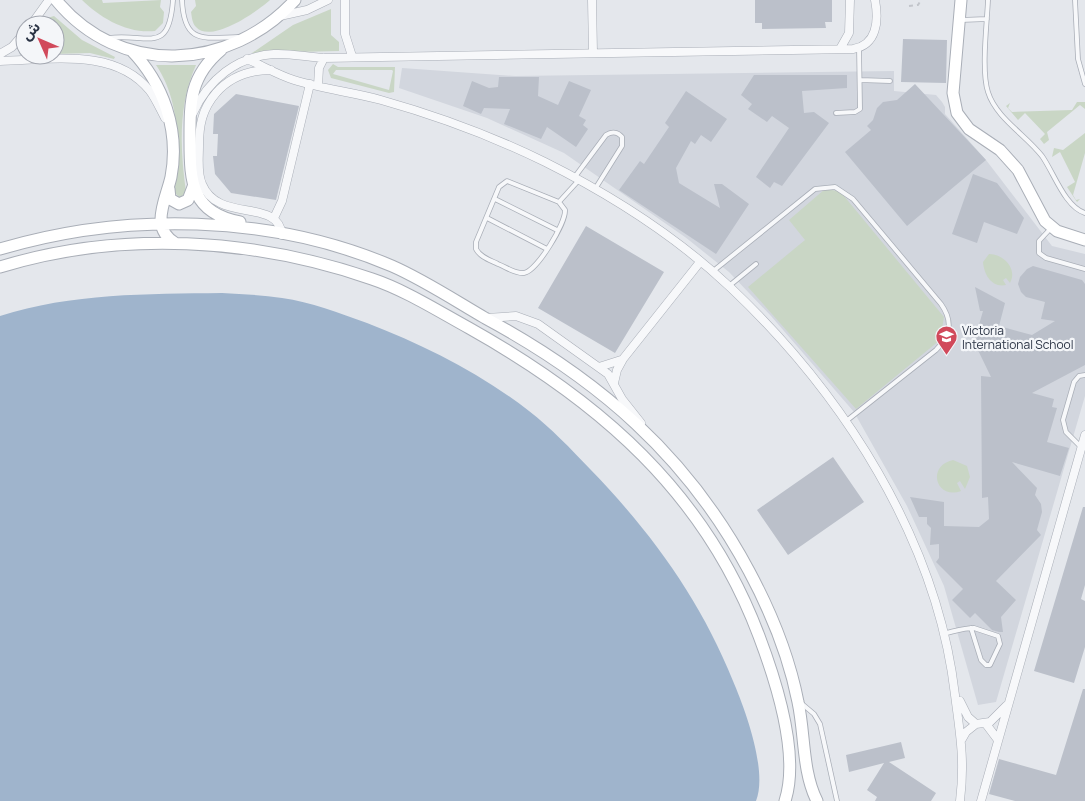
<svg xmlns="http://www.w3.org/2000/svg" width="1085" height="801" font-family="Manrope,'Noto Sans Arabic',sans-serif">
  <rect width="100%" height="100%" fill="#e4e7ec"/>
  <path fill="#d2d6de" d="M402,68L515,76L894,71V91L936,95L942,102L945,107V114L986,160L1052,246L1085,254V396L996,702L978,705L944,586L907,506L854,412L771,316L729,272L685,237L564,153L487,118L399,88Z"/>
  <path fill="#c9d6c5" fill-rule="evenodd" d="M82,0H102L103,3L161,0L160,7L164,12L163,23L155,31C128,34 100,18 82,0Z
    M195,0H270C258,11 211,44 196,27C192,23 192,17 191,12L196,6Z
    M331,9V35L339,42V51L252,53L293,25Z
    M54,16L82,40L115,57L114,59L90,53L55,54V25H35L44,19Z
    M333,64L338,67H395L394,92L389,93L331,78L328,70ZM336,70H392L393,71L389,90L333,74Z
    M156,65H196C178,105 180,149 186,192L180,198L174,192C179,149 181,102 156,65Z
    M1077,102H1085V109L1080,105L1047,132L1049,140L1044,144L1040,139L1045,134L1025,113L1018,120L1006,106L1010,103L1008,108L1012,112L1072,110Z
    M1085,133V153L1073,195L1076,200L1080,199L1077,202L1067,187L1075,182L1060,152L1052,157L1054,148L1063,150Z
    M825,189L838,191L844,196L944,317L940,340L856,409L748,287L805,240L789,220Z
    M989,254C1003,254 1018,268 1010,283L1006,278L1003,280L1006,285C992,288 984,275 983,262Z
    M953,460L967,466L970,477L965,489L960,481L957,483L961,491C936,500 926,466 953,460Z"/>
  <path fill="#9fb4cc" d="M222,293C242,294 262,295 282,298C311,302 339,313 367,323C424,345 480,373 529,411C551,428 571,449 590,469C651,532 700,599 733,681C745,709 768,771 756,801H0V316C72,293 147,294 222,293Z"/>
  <path fill="#bbc0ca" d="M755,0H832V22H825L826,28L762,29V23H755Z
    M903,39L947,40L946,83L901,82Z
    M754,75H847V88L802,91L804,113L814,112L829,123L782,186L774,182L770,188L756,177L789,128L772,116L767,122L748,109L752,104L741,95Z
    M499,77H539L538,96L558,105L569,81L591,90L579,116L586,120L583,125L588,129L576,147L547,127L541,139L504,124L510,109L484,108L481,114L463,106L472,81L489,88L498,87Z
    M915,84L986,160L907,226L845,152L871,130L867,126L873,120L877,108L883,102L897,100Z
    M686,91L727,119L711,142L701,135L695,144L691,141L676,168L679,183L720,208L714,184H722L749,204L716,254L619,190L640,161L644,164L669,127L665,123Z
    M236,94L299,106L276,200L231,193L215,174L213,156H217L218,134H213L214,114Z
    M973,174L997,183L1024,218L1017,234L984,222L977,243L952,234Z
    M586,226L664,272L615,353L538,308Z
    M1033,266L1082,280L1085,284V365L1032,393L1054,399L1052,407L1057,408L1047,442L1069,448L1060,476L1012,462L1037,488L1035,495L1041,504L1042,512L1037,530L1041,535L996,581L1016,600L1001,617L1003,632H999L992,630L975,613L970,618L952,600L963,589L936,562L939,558V544L930,545L931,528L927,524V517H919L910,497L944,502V526L979,527L989,519L988,497L982,498L981,376L991,377L974,342L983,311H980L975,287L1005,303L999,326L1032,335L1055,321L1041,319L1045,302L1026,297L1021,292L1018,284L1020,277L1027,269Z
    M833,457L864,502L788,555L757,510Z
    M1083,507H1085V585L1081,599L1085,601V647L1074,683L1034,671Z
    M1083,689H1085V801H1015L989,794L999,759L1056,775Z
    M901,742L905,758L889,762L936,793L931,801H875L877,797L867,790L884,763L849,772L846,755Z"/>
  <g fill="none" stroke-linecap="round" stroke-linejoin="round">
    <defs>
      <path id="lane" d="M182,0C184,44 202,38 238,37
        M988,0C987,24 981,70 988,92C996,118 1026,135 1042,156C1054,173 1065,207 1085,213
        M1075,0L1078,59L1085,84
        M961,20L987,19
        M109,38C148,33 169,56 173,0
        M860,80L890,81
        M836,113L855,112L860,109L859,47
        M574,178L606,135C612,131 618,132 622,137V146L595,189
        M507,181L559,202L565,210C566,223 537,271 524,273C515,274 506,267 498,264C490,260 480,257 476,249V242L499,187Z
        M495,199L557,230
        M559,202L579,180
        M487,218L547,249
        M1052,227L1039,241V253L1046,258L1085,269
        M712,272L815,189L835,187L853,199L941,304C953,321 951,335 936,350L845,422
        M729,286L756,264
        M1081,447L1066,432L1063,420L1074,382L1079,376L1085,375
        M946,633C955,631 964,628 974,628L998,636L1000,644L990,665H986L981,660L971,628
        M801,703L814,714L820,724L837,801"/>
      <path id="street" d="M345,0V34L352,56
        M592,0L593,52
        M280,16L307,10L328,0
        M31,25L49,0
        M840,49L849,33L850,0
        M0,54L12,47L25,32
        M247,59C263,66 278,75 294,80C322,89 352,92 381,100C438,116 492,136 545,162C611,195 677,237 731,288C843,394 937,539 955,695C960,734 965,760 960,801
        M0,61C50,60 115,47 150,91C156,99 160,109 165,118
        M271,70C250,70 230,77 216,93C202,109 199,126 199,146C199,159 197,173 202,184C218,224 278,197 282,235
        M318,86L319,68L324,58
        M193,113C208,80 237,56 274,54C290,53 307,57 324,58L853,49C877,45 879,21 875,0
        M274,218L282,201L310,84
        M486,318L516,316L538,324L608,374L622,399L641,423
        M599,367L621,360
        M614,383L617,370L623,359L700,262
        M960,701L968,717L976,724L990,722L1006,706
        M986,724L998,740
        M962,739L966,732L976,724
        M981,801L1085,435"/>
      <path id="secondary" d="M56,0C120,78 230,71 295,0
        M961,0L953,93L957,113L969,129L1000,150L1018,170L1045,221L1057,231L1085,240
        M131,50C163,83 180,130 171,177C168,191 160,207 161,222C162,231 167,238 175,243
        M221,50C189,77 190,103 190,141C190,183 192,213 240,222
        M169,189L170,199L179,204L188,200L193,187
        M0,249C125,212 270,214 392,266C424,280 454,300 485,318C598,379 687,455 749,571C771,612 789,656 798,702C805,734 802,771 817,801
        M0,267C121,230 253,238 372,279C405,290 438,311 469,328C599,401 705,492 759,636C776,681 800,755 785,801"/>
    </defs>
    <use href="#lane" stroke="#a9aeb7" stroke-width="5.5"/>
    <use href="#street" stroke="#a9aeb7" stroke-width="9"/>
    <use href="#secondary" stroke="#a9aeb7" stroke-width="13"/>
    <path stroke="#c2c5cb" stroke-width="2" stroke-dasharray="4 4" stroke-linecap="butt" d="M909,6L918,5L921,0"/>
    <use href="#lane" stroke="#f7f8fa" stroke-width="4"/>
    <use href="#street" stroke="#f7f8fa" stroke-width="8"/>
    <use href="#secondary" stroke="#fff" stroke-width="11"/>
  </g>
  <defs>
    <symbol id="school-pin" viewBox="-11 -11 22 30"><path d="M0 17L-7.5 6A9.5 9.5 0 1 1 7.5 6Z" fill="#d1495b" stroke="#f4f6f9"/><path d="M0-5L7-2L0 1L-7-2ZM-4 1L0 2.5L4 1V4Q0 6-4 4Z" fill="#fff"/></symbol>
  </defs>
  <g fill-rule="evenodd">
    <use href="#school-pin" x="934" y="324" width="25" height="34"/>
  </g>
  <g text-anchor="middle" dominant-baseline="central" stroke-width="4.5" stroke-linejoin="round" paint-order="stroke">
    <g font-size="12" fill="#2b3445" stroke="#f4f6f9" text-anchor="start">
      <text x="962" y="330">Victoria<tspan x="962" dy="14">International School</tspan></text>
    </g>
  </g>
  <g transform="translate(40 40) rotate(315)"><circle r="24" fill="#f4f6f9" stroke="#a4a8b1"/>
  <path d="M0-4L9 19L0 12L-9 19Z" fill="#d1495b"/>
  <text y="-8" font-size="14" font-weight="bold" text-anchor="middle" fill="#2b3445">ش</text>
  </g>
</svg>
